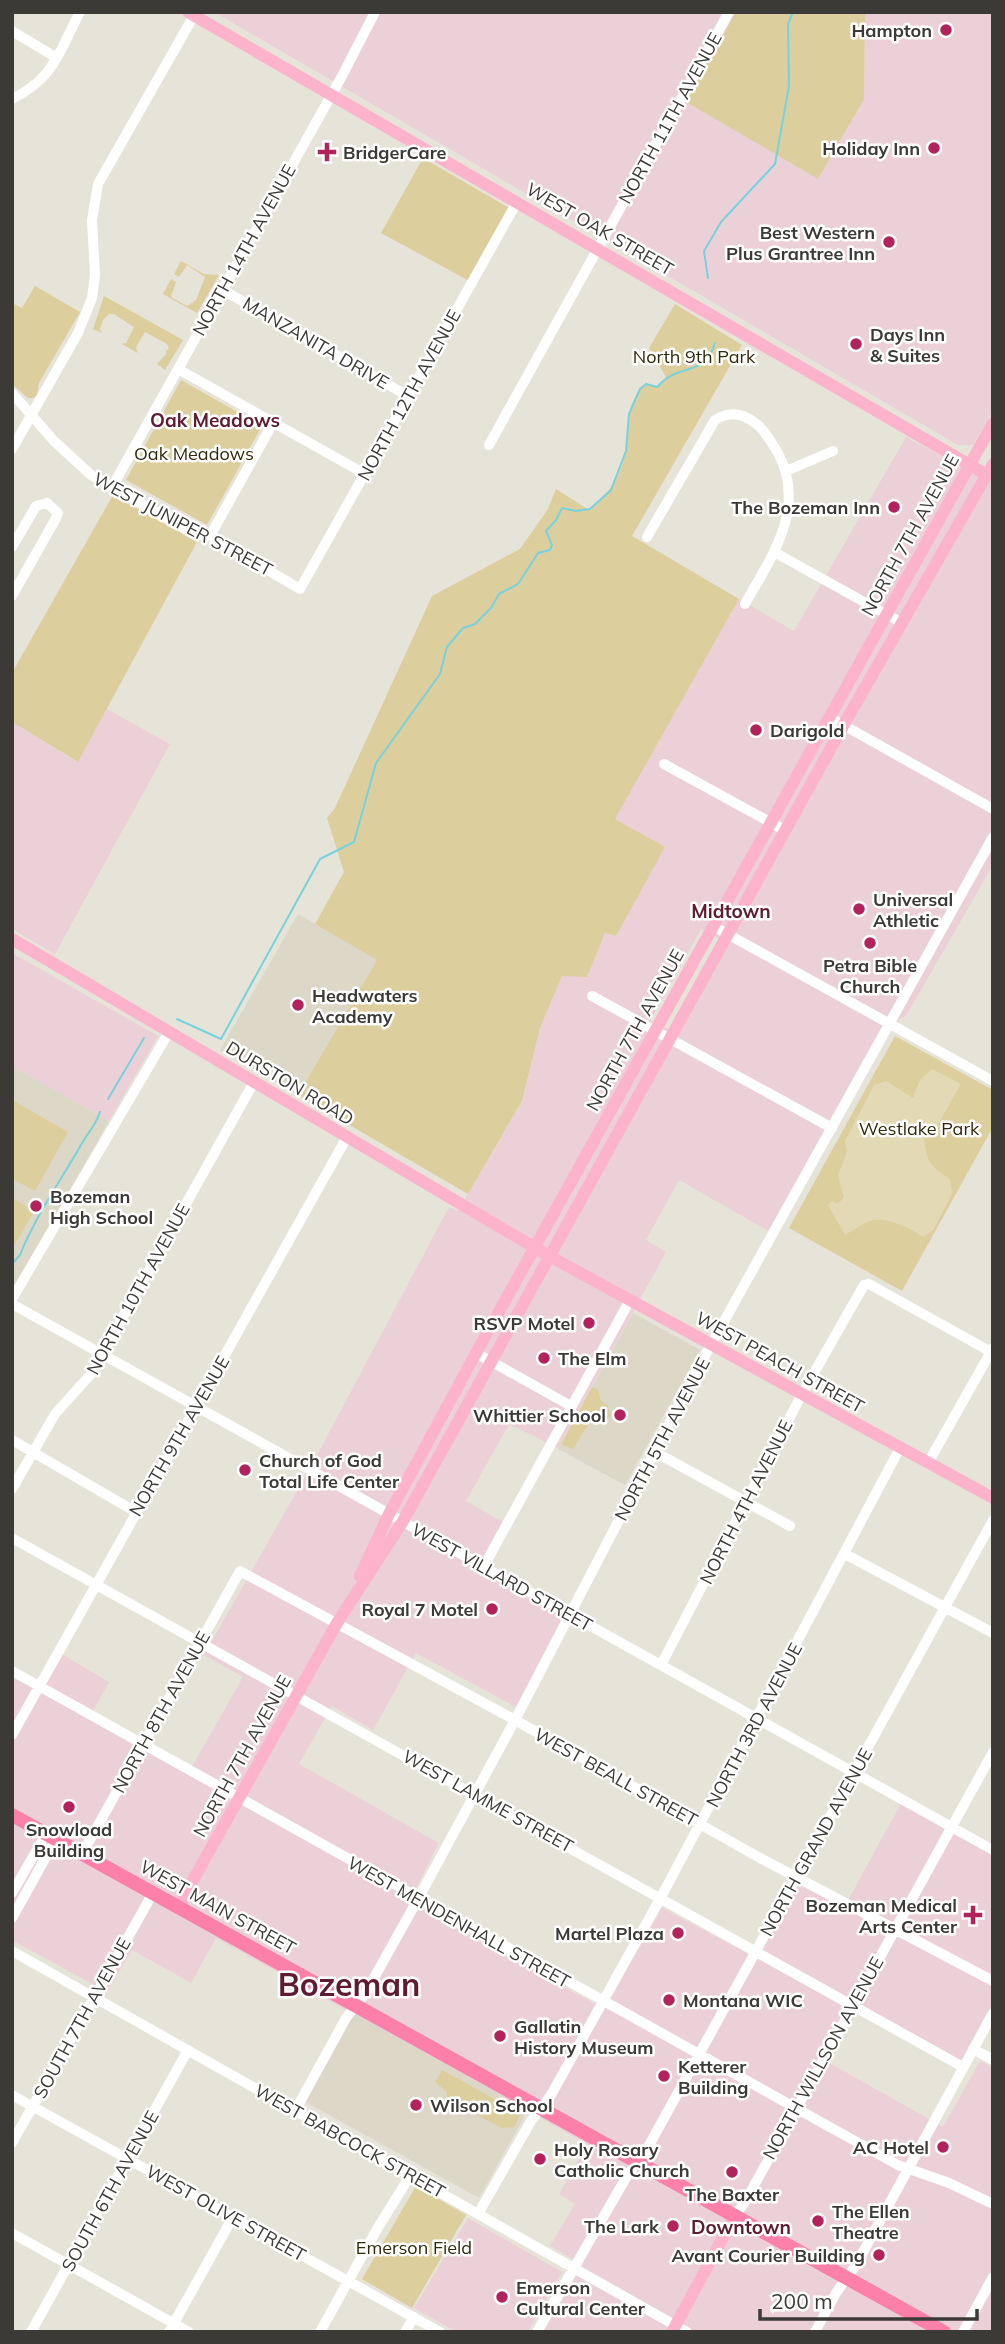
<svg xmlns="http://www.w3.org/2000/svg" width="1005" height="2344" font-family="Mulish,sans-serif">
  <rect width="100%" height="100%" fill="#e6e3d9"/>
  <path fill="#ebd1d7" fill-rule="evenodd" d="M214,12H736L686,103L864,99L865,12H993V410L973,445H958Z
    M906,437L993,484V865L906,1016L884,1027L770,1232L679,1180L646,1240L666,1252L558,1448L509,1424L466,1501L505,1523L480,1566L566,1615L518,1708L416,1653L373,1730L332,1706L299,1764L439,1843L409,1902L604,2009L662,1908L756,1958L798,1882L845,1906L905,1796L993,1844V2005L962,2062L849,2002L819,2057L943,2127L980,2061L993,2068V2332H543L583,2265L550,2246L575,2204L559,2194L587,2144L216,1938L191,1983L132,1950L107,1992L12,1940V1672L39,1686L58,1652L109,1682L91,1715L190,1770L243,1677L204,1655L315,1459L449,1207L458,1211L522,1102L540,1028L562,976H587L605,932L616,936L664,847L614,819L739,599L794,631ZM701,929L728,943L678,1035L651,1020Z
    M107,709L170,744L55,954L12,929V722L77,762Z
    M12,953L158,1036L109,1121L12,1066Z
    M468,2218L562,2272L528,2332H457L414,2308Z"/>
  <path fill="#dcd7c6" d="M298,914L377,960L298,1095L220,1050Z
    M12,1066L109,1121L12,1291Z
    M633,1313L700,1350L625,1485L558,1449Z
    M353,2013L528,2110L479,2198L304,2101Z"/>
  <path fill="#ddce9e" d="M736,12H865L864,99L818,179L686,102Z
    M423,158L511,209L471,282L381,233Z
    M181,261L204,274L219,275L197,313L163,294L171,279L176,282L171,297L187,306L196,300L205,277L187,265L179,277L174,274Z
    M35,286L80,312L39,383L37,395L33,398H28L12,384V303L22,308Z
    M104,296L183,340L165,370L157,364L167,353L165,352L169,348L167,344L145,332L136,347L138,353L122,344L126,343L134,327L114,314H109L103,320L100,329L102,333L93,329Z
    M675,304L742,345L632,536L739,599L615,819L665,847L616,936L605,933L587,977L562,976L540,1028L522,1101L468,1194L298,1095L377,960L315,924L344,872L327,818L335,808L432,596L520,549L548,509L556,489L589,510C609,494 621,476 626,450C630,427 625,401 646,384L657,387L666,377L649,348Z
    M181,380L262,426L207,525L126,480Z
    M113,495L197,542L78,762L12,722V673Z
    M895,1036L993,1090V1127L902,1291L789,1228Z
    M12,1100L68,1132L35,1191L12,1179Z
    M12,1198L34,1211L14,1246L12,1245Z
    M592,1387L598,1390L601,1401L608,1406L611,1415L604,1424L589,1423L573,1449L561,1444Z
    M442,2070L521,2114L514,2127L502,2128L447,2099V2092L435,2082Z
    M416,2186L466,2215L412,2308L362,2279Z"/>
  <path fill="#e3d9b4" d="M932,1069L961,1084L936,1128L924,1137C926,1159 929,1167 950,1179L952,1194L933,1230L923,1237C911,1229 885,1215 870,1221C861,1224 853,1231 845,1235L828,1205L832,1201L837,1204L844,1198L838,1176L847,1151L845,1141L874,1085L886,1081L913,1098L920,1080Z"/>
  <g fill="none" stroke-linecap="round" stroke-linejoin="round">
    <path stroke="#76d3de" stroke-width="2" d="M708,278L704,251L721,222L775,164L789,86L788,24L793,12
      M177,1019L221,1039L320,859L354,842L376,763L440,674L447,647L463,628L475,624L491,608L499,594L518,584L538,553L550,550L552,545L546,531L556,520L562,508L576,511L590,509L611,490L626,451L629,414L640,389L646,384L657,387C680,361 704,379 715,343
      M108,1099L144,1038
      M12,1264L20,1255C35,1217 61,1180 81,1145C88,1132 95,1127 100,1112"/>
    <path stroke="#fff" stroke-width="10" d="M12,31L57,58
      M12,99C55,78 59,51 80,12
      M223,290L408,396
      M178,369L365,474
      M12,393L54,441L91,475L194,534L210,536L300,589L517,202
      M489,445L729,12
      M12,449L78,333L92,298L95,275L92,220L98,184L196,12
      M786,471L833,451
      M112,487L342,76L375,12
      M210,536L273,423
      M647,537L715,420C732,410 745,414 759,426C767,434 772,443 778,453C807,508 772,556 745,604
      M12,547L36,506L47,503L58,513L55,520L12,596
      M774,552L902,623
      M829,717L993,809
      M664,764L786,831
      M713,926L993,1081
      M592,996L832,1128
      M12,1299L169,1032
      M12,1304L993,1850
      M476,1353L571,1406
      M12,1440L136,1512
      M655,1452L790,1526
      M928,1463L993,1348
      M12,1489L55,1414L91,1374L254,1082
      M12,1538L963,2067
      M845,1554L993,1633
      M484,1566L630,1300
      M661,1665L802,1394L864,1285L869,1284L993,1353
      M12,1671L898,2165L949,2183L993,2204
      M12,1735L347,1137
      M82,1854L240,1571L515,1720L760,1858L993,1981
      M12,1893L46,1834
      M12,1918L56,1839
      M12,1951L687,2332
      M973,2049L993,2060
      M12,2095L440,2332
      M295,2111L346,2018L365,1994L418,1899L515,1720L697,1370L993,837
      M12,2143L153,1893
      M478,2214L531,2121L551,2095L661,1897L900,1448
      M734,2217L745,2202L993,1752
      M12,2233L189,2332
      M31,2332L188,2050
      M169,2332L233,2217
      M320,2332L377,2229L410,2176
      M405,2332L414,2317
      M537,2332L627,2176L647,2149L993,1520
      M815,2332L836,2293L856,2265L993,2013
      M963,2332L993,2277"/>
    <path stroke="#feb3cc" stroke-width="12" d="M188,12L987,475
      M12,939L549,1256L993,1498
      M360,1576L389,1514L476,1353L993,423
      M178,1907L337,1623L403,1521L843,726L993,464
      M672,2332L734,2217"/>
    <path stroke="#fd80aa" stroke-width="14" d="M12,1815L944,2332"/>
  </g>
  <g fill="#b1235a" stroke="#fff" stroke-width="2.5">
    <circle cx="946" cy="30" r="7"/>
    <circle cx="934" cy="148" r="7"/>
    <path d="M323.5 141.5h7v7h7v7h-7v7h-7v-7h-7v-7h7z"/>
    <circle cx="889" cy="242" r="7"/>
    <circle cx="856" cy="344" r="7"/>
    <circle cx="894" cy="507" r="7"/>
    <circle cx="756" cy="730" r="7"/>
    <circle cx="859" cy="909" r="7"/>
    <circle cx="870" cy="943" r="7"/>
    <circle cx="298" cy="1005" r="7"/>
    <circle cx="36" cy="1206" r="7"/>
    <circle cx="589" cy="1323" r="7"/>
    <circle cx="544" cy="1358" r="7"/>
    <circle cx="620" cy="1415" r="7"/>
    <circle cx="245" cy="1470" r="7"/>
    <circle cx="492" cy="1609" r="7"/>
    <circle cx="69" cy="1807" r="7"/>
    <path d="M969.5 1904.5h7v7h7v7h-7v7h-7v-7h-7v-7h7z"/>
    <circle cx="678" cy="1933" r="7"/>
    <circle cx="669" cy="2000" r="7"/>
    <circle cx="500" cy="2036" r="7"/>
    <circle cx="664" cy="2076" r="7"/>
    <circle cx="416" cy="2105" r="7"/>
    <circle cx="943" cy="2147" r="7"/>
    <circle cx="540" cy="2159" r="7"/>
    <circle cx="732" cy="2172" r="7"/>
    <circle cx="818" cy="2221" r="7"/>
    <circle cx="673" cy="2226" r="7"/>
    <circle cx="879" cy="2255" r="7"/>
    <circle cx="502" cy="2297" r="7"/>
  </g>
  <g text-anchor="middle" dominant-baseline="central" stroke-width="5" stroke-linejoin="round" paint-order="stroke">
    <g font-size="18" font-weight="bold" fill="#3b3a36" stroke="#fff" text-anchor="start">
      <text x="932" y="30" text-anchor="end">Hampton</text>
      <text x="920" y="148" text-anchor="end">Holiday Inn</text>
      <text x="343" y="152">BridgerCare</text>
      <text x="875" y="232" text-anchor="end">Best Western<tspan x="875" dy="21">Plus Grantree Inn</tspan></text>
      <text x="870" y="334">Days Inn<tspan x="870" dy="21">&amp; Suites</tspan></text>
      <text x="880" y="507" text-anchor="end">The Bozeman Inn</text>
      <text x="770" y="730">Darigold</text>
      <text x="873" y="899">Universal<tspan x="873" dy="21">Athletic</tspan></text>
      <text x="870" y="965" text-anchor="middle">Petra Bible<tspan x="870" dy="21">Church</tspan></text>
      <text x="312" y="995">Headwaters<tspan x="312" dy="21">Academy</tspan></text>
      <text x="50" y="1196">Bozeman<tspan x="50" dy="21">High School</tspan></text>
      <text x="575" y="1323" text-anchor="end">RSVP Motel</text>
      <text x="558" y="1358">The Elm</text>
      <text x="606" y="1415" text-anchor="end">Whittier School</text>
      <text x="259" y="1460">Church of God<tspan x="259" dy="21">Total Life Center</tspan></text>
      <text x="478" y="1609" text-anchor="end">Royal 7 Motel</text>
      <text x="69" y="1829" text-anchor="middle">Snowload<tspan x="69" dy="21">Building</tspan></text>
      <text x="957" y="1905" text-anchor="end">Bozeman Medical<tspan x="957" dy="21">Arts Center</tspan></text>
      <text x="664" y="1933" text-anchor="end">Martel Plaza</text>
      <text x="683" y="2000">Montana WIC</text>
      <text x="514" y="2026">Gallatin<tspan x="514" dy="21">History Museum</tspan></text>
      <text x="678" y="2066">Ketterer<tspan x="678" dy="21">Building</tspan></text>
      <text x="430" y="2105">Wilson School</text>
      <text x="929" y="2147" text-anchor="end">AC Hotel</text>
      <text x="554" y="2149">Holy Rosary<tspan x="554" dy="21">Catholic Church</tspan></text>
      <text x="732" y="2194" text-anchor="middle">The Baxter</text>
      <text x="832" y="2211">The Ellen<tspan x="832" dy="21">Theatre</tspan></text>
      <text x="659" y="2226" text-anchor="end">The Lark</text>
      <text x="865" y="2255" text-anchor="end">Avant Courier Building</text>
      <text x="516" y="2287">Emerson<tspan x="516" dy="21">Cultural Center</tspan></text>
    </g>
    <g font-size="18" fill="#3b3a36" stroke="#fff">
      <text transform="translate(670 118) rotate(-61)">NORTH 11TH AVENUE</text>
      <text transform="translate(600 229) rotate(30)">WEST OAK STREET</text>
      <text transform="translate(244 250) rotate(-61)">NORTH 14TH AVENUE</text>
      <text transform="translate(316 343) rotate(30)">MANZANITA DRIVE</text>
      <text transform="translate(409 395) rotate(-61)">NORTH 12TH AVENUE</text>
      <text transform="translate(183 524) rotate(28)">WEST JUNIPER STREET</text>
      <text transform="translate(910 535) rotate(-61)">NORTH 7TH AVENUE</text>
      <text transform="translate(635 1030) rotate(-61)">NORTH 7TH AVENUE</text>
      <text transform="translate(290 1083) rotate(31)">DURSTON ROAD</text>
      <text transform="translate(138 1289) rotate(-61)">NORTH 10TH AVENUE</text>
      <text transform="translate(780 1362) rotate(29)">WEST PEACH STREET</text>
      <text transform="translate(179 1436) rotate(-60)">NORTH 9TH AVENUE</text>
      <text transform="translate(662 1439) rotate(-62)">NORTH 5TH AVENUE</text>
      <text transform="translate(746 1502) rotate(-63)">NORTH 4TH AVENUE</text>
      <text transform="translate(502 1577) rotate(29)">WEST VILLARD STREET</text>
      <text transform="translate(161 1712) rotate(-61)">NORTH 8TH AVENUE</text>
      <text transform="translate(754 1725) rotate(-62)">NORTH 3RD AVENUE</text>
      <text transform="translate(242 1756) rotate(-61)">NORTH 7TH AVENUE</text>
      <text transform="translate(616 1777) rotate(29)">WEST BEALL STREET</text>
      <text transform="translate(488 1801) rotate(29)">WEST LAMME STREET</text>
      <text transform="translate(816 1842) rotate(-61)">NORTH GRAND AVENUE</text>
      <text transform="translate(218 1907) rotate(29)">WEST MAIN STREET</text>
      <text transform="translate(459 1922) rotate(29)">WEST MENDENHALL STREET</text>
      <text transform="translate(82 2018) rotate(-61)">SOUTH 7TH AVENUE</text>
      <text transform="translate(823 2058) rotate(-61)">NORTH WILLSON AVENUE</text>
      <text transform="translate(350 2141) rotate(29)">WEST BABCOCK STREET</text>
      <text transform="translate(110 2191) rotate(-61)">SOUTH 6TH AVENUE</text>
      <text transform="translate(226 2213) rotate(29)">WEST OLIVE STREET</text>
    </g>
    <g font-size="18" fill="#32290a" stroke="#fff">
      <text x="694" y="356">North 9th Park</text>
      <text x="194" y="453">Oak Meadows</text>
      <text x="919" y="1128">Westlake Park</text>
      <text x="414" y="2247">Emerson Field</text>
    </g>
    <g font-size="19" font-weight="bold" fill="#5f1b32" stroke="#fff">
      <text x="215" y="420">Oak Meadows</text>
      <text x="731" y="911">Midtown</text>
      <text x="741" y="2227">Downtown</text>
    </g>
    <g font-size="32" font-weight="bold" fill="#5f1b32" stroke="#fff">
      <text x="349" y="1984">Bozeman</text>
    </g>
  </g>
  <rect width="1005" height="2344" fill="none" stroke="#3b3a36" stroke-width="28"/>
  <path d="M760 2309v10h217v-10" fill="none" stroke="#3b3a36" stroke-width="3.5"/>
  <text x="771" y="2309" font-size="21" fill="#3b3a36" stroke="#ffffff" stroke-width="5" paint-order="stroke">200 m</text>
</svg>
